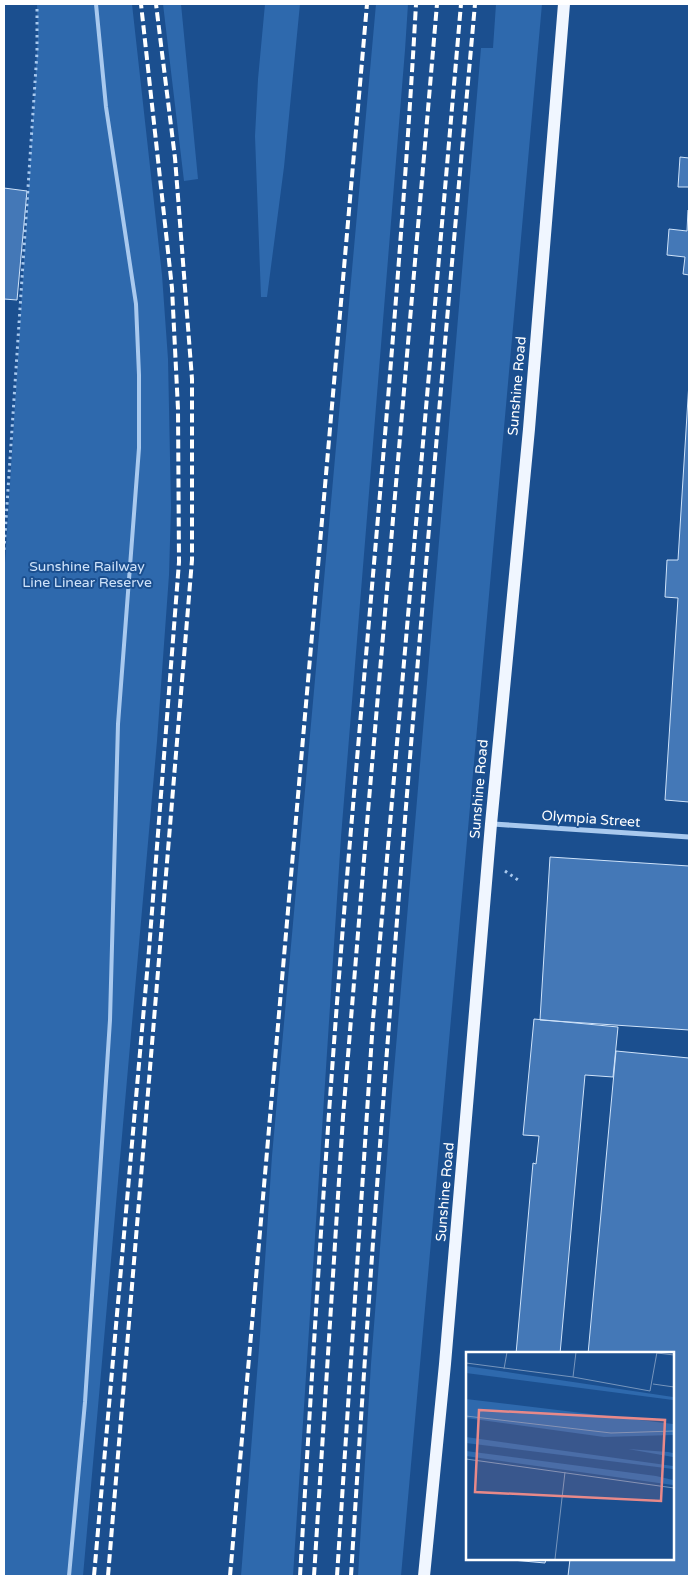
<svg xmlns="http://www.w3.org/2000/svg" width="693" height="1580" font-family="'Varela Round',sans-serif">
  <rect width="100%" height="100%" fill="#1b4f8f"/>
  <path fill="#2e69ad" d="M37,4H132L162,275L168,359L171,507L169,575L157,741L83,1576H4V579L38,36Z
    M163,4H181L198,179L184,181Z
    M265,4H300L284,167L267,297H261L255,136L258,79Z
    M376,4H408L405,50L341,837L293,1576H241L260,1336L272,1156Z
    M496,4H542L401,1576H358L371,1364L392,1094L481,48H493Z"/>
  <path fill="#4478b7" stroke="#cfe3fa" d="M680,157L689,158V187H678Z
    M4,188L27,191L17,300L4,299Z
    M688,210H689V275L683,274L685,257L667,255L669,229L687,231Z
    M689,382V802L665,800L678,598L665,597L667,560H678Z
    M550,857L689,866V1030L540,1020Z
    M534,1019L618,1027L613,1077L585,1075L560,1354H516L533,1163L536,1164L539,1136L523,1135Z
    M616,1051L689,1058V1576H568L570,1559H672V1354H588Z
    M501,1559H546L545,1563Z"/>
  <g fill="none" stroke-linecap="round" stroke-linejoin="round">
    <path stroke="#a9c9ee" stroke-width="3" stroke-dasharray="2.5 4" stroke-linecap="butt" d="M4,550L37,52V4
      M505,871L521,882"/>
    <path stroke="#a9c9ee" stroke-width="4" d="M69,1576L85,1402L110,1020L118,724L139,448V375L136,304L106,107L96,4"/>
    <path stroke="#a9c9ee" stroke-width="5" d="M493,824L689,837"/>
    <path stroke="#f0f6ff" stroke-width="12" d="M424,1576L445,1364L491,824L529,429L564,4"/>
    <path stroke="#fff" stroke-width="4" stroke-dasharray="9 4" stroke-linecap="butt" d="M94,1576L149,950L179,562L178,409L172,288L141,4
      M108,1576L192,560V379L175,158L156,4
      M230,1576L367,4
      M300,1576C314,1339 328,1102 348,865C372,578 400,291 416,4
      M314,1576L343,1117L366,835L437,4
      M337,1576L373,1020L461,4
      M351,1576C383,1051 428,528 475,4"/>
  </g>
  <g text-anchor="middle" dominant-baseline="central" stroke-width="4" stroke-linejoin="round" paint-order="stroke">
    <g font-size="14" fill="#fff" stroke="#1b4f8f">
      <text transform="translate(517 386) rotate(-85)">Sunshine Road</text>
      <text transform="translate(479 789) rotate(-85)">Sunshine Road</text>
      <text transform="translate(591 819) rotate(4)">Olympia Street</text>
      <text transform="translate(445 1192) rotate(-85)">Sunshine Road</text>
    </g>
    <g font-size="14" fill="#cfe3fa" stroke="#1b4f8f">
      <text x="87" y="566">Sunshine Railway<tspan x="87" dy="16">Line Linear Reserve</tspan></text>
    </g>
  </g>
  <g transform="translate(466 1352)">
    <rect width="208" height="208" fill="#1b4f8f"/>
    <path d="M0,14L207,45V48L0,21ZM0,47L207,72V83L138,85L0,66ZM0,85L207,114V117L0,91ZM162,97L202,100L207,101V105ZM0,99L190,124L207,128V133L0,104Z" fill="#2e69ad"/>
    <path fill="none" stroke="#7695bc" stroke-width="1" d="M191,1L208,3M0,11L107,25M38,17L41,0M107,25L184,39L191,0M107,25L110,0M187,32L208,35M0,64L145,81L208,79M0,107L208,136M89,207L99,120"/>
    <path fill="#e88989" fill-opacity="0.15" stroke="#e88989" stroke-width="2.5" d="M13,58L199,68L195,149L9,140Z"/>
    <rect width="208" height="208" fill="none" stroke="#fff" stroke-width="2.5"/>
  </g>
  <rect width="693" height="1580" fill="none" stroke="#ffffff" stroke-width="10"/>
</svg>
